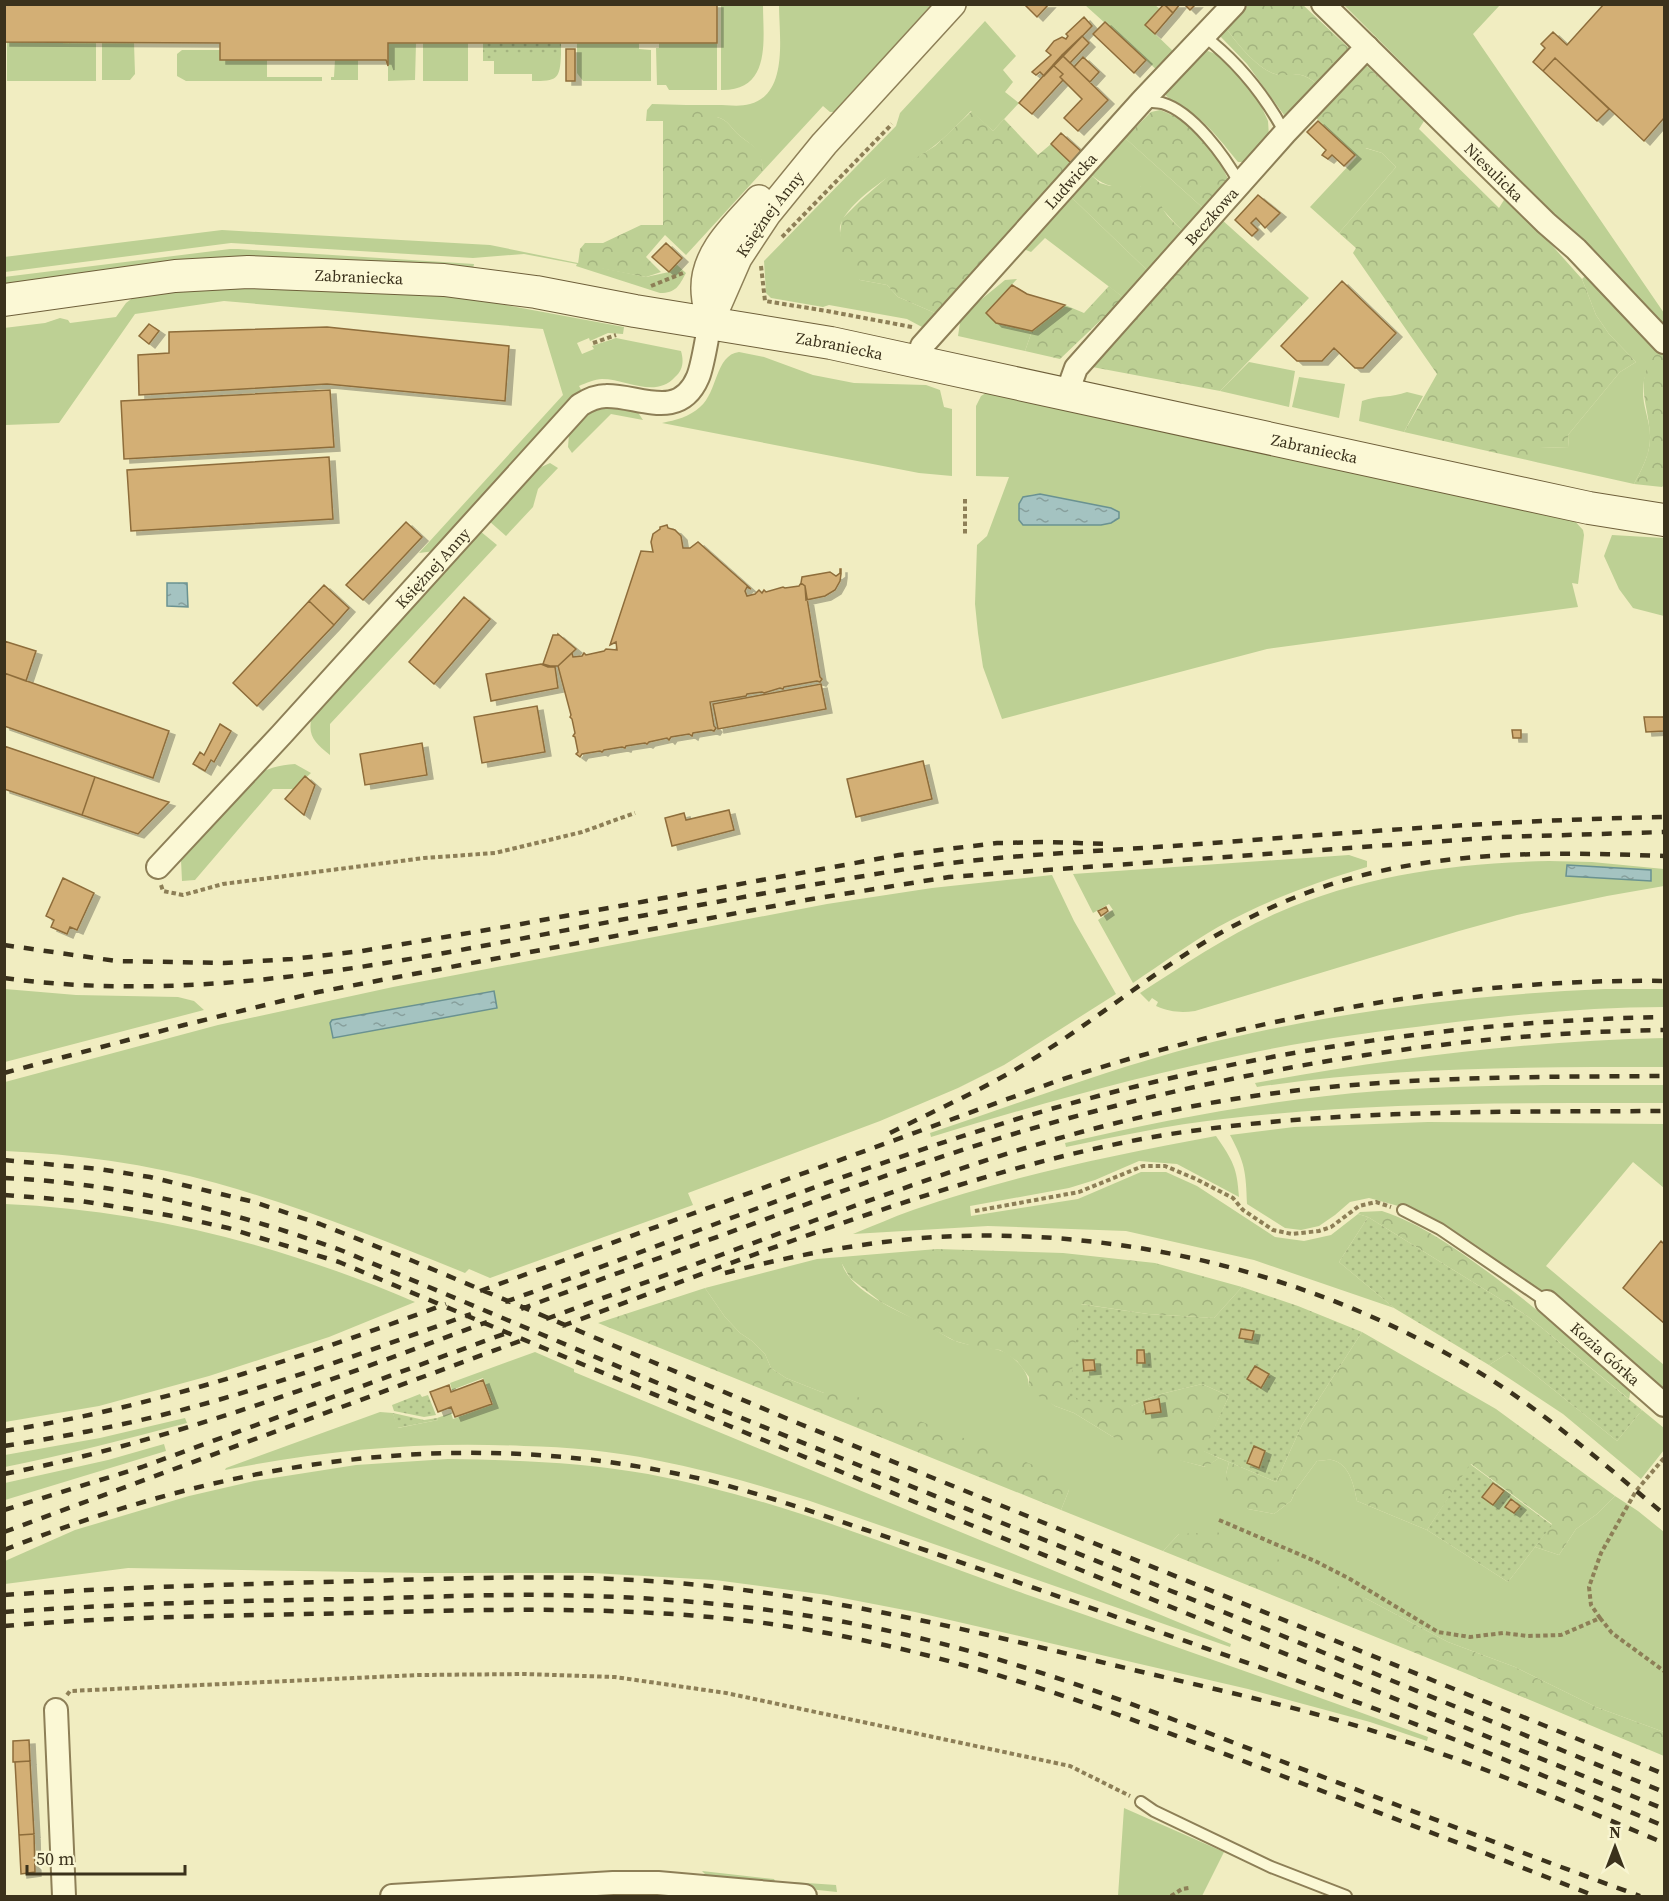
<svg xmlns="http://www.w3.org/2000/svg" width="1669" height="1901" font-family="'Source Serif 4',serif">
  <defs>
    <pattern id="forest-crowns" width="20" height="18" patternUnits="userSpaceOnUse" patternTransform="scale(1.5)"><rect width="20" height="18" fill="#bdd094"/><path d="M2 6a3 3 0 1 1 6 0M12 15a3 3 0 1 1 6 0" fill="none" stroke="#a3b37f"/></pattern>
    <pattern id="garden-dots" width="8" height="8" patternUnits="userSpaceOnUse" patternTransform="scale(1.5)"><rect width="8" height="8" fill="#bdd094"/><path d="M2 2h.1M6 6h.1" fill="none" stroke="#a3b37f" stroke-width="1.8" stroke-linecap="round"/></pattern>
    <pattern id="water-ripples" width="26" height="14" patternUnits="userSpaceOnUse" patternTransform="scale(1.5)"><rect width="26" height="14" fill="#a4c3c1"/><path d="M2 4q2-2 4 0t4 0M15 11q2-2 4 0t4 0" fill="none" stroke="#879f9c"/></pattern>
    <filter id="shadow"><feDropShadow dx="6" dy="4" stdDeviation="0" flood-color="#0004"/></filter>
  </defs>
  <rect width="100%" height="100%" fill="#f1edc1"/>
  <path fill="#bdd094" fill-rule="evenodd" d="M721,5H763C763,39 772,91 721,90Z
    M779,5H934L878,67L834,112H830L823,106L763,171C762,150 754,147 740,136C731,129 729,120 717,117V105C728,105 740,107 750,104C789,94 779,35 779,5Z
    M1085,5H1155L1160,9L1146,25L1175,53L1158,71Z
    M1344,5H1500L1473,34L1664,313V326Z
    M985,21L1016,56L1003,70L1013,82L1005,92L1019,103L993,131L971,111C959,123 947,136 934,146C914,162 837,203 840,232C841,243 855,269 860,280L887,285L898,297L935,313L922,327L907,319L829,305L823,307L771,298L766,293L764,261L896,126L900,113Z
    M1227,29C1236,43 1262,74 1280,75C1303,76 1298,70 1319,85L1296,109L1284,115L1247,64L1220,36Z
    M7,42L96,43V81H7Z
    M102,43H134L135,74L130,80H102Z
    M388,43H416L415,80L388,81Z
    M423,43H468V81H423Z
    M577,43H639V49L651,50V81H583L577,73Z
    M659,43H717V90H669L666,85H657L656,48H659Z
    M182,50H220V60H267V77H322V81H186L177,76V54Z
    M1208,51L1223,57L1258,99L1268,121L1269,136L1245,162H1238C1225,146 1212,129 1196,116C1185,107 1172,104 1163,92L1196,54Z
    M494,54H561C560,80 557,81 532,81V74H494Z
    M335,60H358V80H331V77H334Z
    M652,104L686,105V121H646L647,110Z
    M1125,138L1203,208L1182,230C1167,216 1156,200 1140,186C1119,188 1107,189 1090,174Z
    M1365,148L1382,153L1396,167L1339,233L1310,207Z
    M1069,195L1149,272L1124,298L1045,238L1031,252L1021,248L1030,235L1066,202Z
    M222,230L490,245L646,277L669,272L676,264L686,273C679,286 676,293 660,293L576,266L577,264L524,254L473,258L231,243L5,272L4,257Z
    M230,249H238L474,264L473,269L185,262L5,284L4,277Z
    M1589,272L1662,347C1648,364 1640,380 1644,403C1646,414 1650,425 1650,435C1651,453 1642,469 1634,484L1540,463L1539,448L1569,447L1568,435L1620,372L1636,362L1609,334L1596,315L1582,279Z
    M1017,279L986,313L996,323L1032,331L1025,351L958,336L961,316L1005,280Z
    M206,284L446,294L624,327L623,334L608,333L590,341L589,338L577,343L582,354L594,349L592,346L616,338L681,351C684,361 683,370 675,377C655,399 627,379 602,379C595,379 586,383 579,386L582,391L435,551L419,553L563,395L543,329L224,301L135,314L59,423L5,425L4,328L45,323L60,318L68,320L70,323L116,317L126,303L142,291Z
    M739,352L764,357L813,375L854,383L926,385L940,390L944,407L952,409V476L919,473L662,423C676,420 689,417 700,407C718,392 715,355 739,352Z
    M1249,362L1295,371L1289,407L1220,391Z
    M1299,377L1345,384L1339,418L1292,407Z
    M991,390L1572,518L1583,530L1584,535L1578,584L1572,583L1578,607L1267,649L1002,719L983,667L978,633L975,604L977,545L987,536L1009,477L976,476V406L981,396ZM1040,494L1111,508L1118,512L1029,495Z
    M1407,392L1423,396L1404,432L1359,421L1362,401C1377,395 1392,398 1407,392Z
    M602,407L637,411L643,420L611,414L572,453L568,447L569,434L589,414Z
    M550,463L558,468L538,489L533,507L506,536L489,521L537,469Z
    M480,531L497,545L330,724V755C314,742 306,735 313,713Z
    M1612,535L1664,538V616L1633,608L1619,589L1604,556Z
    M295,764L311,773L294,789H273L195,880L182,881L181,860L251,778C265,769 278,765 295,764Z
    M1349,855L1367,861V867C1316,882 1265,901 1218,927C1189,944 1161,964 1133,983L1098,920L1113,910L1109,904L1093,913L1073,874Z
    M1549,861L1592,862L1664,869V886L1607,896L1517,915L1459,931L1195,1011C1181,1013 1170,1012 1156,1006L1158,1002L1152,998L1149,1002L1140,993C1184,965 1229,934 1277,913C1363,875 1456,863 1549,861Z
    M1052,875L1074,921L1116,994L1004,1065L958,1088L880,1121L688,1193L693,1205L490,1278L469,1269L465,1273C383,1240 301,1207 216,1183C148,1164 75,1154 5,1151V1082L218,1025L393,987L827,904L932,888Z
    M5,989L76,995L178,997L194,1001L204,1010L5,1062Z
    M1605,989H1664V1007C1589,1007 1513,1015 1439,1024C1375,1032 1310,1040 1246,1054C1140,1076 1035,1105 931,1137L930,1133C1019,1103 1107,1070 1197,1046C1331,1012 1467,995 1605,989Z
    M1664,1038V1067C1528,1067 1392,1067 1257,1087L1255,1083C1391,1058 1527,1041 1664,1038Z
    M1543,1085H1664V1103C1517,1103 1370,1102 1223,1119C1170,1125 1118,1136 1066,1147L1065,1143C1168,1119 1273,1099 1379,1091C1434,1087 1488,1086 1543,1085Z
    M1428,1122L1664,1124V1188L1633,1162L1546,1266L1664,1365V1392L1543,1295L1454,1232L1413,1210L1369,1198L1350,1202L1335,1215L1319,1226L1301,1230L1285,1228L1247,1204C1246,1172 1245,1163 1230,1135L1294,1127Z
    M1216,1136C1233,1161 1237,1167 1239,1197L1177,1164L1139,1161L1095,1180L1069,1188L970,1206L971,1216L1078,1199L1141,1172H1166L1197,1186L1275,1237L1304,1241L1331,1235L1358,1214L1368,1217L1339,1262L1394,1308L1254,1260L1126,1231L988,1226L853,1234C873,1226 893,1217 913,1210C1011,1176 1114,1155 1216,1136Z
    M5,1204C146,1210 285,1246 415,1302L329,1337L209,1376L99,1406L5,1422Z
    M841,1257C842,1289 901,1312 925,1324C936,1329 946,1338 958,1342C971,1346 985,1346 999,1350C1014,1355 1029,1371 1029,1386L1055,1406L1074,1413L1113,1437L1183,1461L1205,1467L1219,1458L1229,1462L1226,1474L1248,1509L1274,1514L1291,1501L1297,1488L1317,1461C1321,1461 1328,1459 1332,1460C1350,1464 1354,1486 1357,1501L1427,1530L1508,1582L1535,1547L1559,1555L1576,1529L1597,1514L1615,1496L1638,1511L1664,1532V1732L1596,1707L1515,1667L1448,1642L1367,1599L1179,1534L1163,1551L1061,1510L1069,1490L786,1378L771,1368L765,1354L752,1341L740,1333L725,1317L705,1288L817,1259Z
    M535,1352L574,1369V1372L1231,1644L1230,1647L810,1501C759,1485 708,1470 655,1460C612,1451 568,1447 524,1446C419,1441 327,1450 225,1470L226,1468L380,1412L393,1413L398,1428L438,1420L437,1418L451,1413L453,1419L493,1404L483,1378L452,1390L450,1383Z
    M1508,1353L1617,1441L1642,1410L1664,1428V1450L1641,1479L1563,1414L1489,1365Z
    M185,1418L187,1423C126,1439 66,1455 5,1467V1455L100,1438Z
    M164,1444L166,1451L5,1500V1483L108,1460Z
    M448,1459C515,1460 582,1462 648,1474C778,1498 901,1550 1025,1594C1160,1641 1294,1688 1428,1737L1427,1741L1370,1722L1248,1689L915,1612L827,1595L715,1580L592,1573H424L128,1568L5,1584V1561L75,1530L189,1496L254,1481L356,1465Z
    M1124,1808L1224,1852L1202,1896H1118Z
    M702,1871L774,1879L776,1883L707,1876Z
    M792,1882L836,1885L837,1892L789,1887Z"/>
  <path fill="url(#forest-crowns)" d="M1248,5H1303L1352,51L1319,85C1298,70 1303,76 1280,75C1262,74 1236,43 1227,29Z
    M1363,62L1424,121L1419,129L1499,208L1507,195L1582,279L1596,315L1609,334L1636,362L1620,372L1568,435L1569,447L1540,448V463L1404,432L1437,374L1353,253L1356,248L1339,233L1396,167L1382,153L1366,148L1357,157L1314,116Z
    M686,105H717V117C729,120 731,129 740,136C756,149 762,147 763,171L686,255L665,235L646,257L661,272L646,277L578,264L580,249L585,243H603L641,225H663V121L686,120Z
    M1160,110C1194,122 1215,150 1229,181L1203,208L1125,138L1151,112Z
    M972,111L993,131L1004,119L1038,155L1051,144L1071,163L935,313L898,297L887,285L860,280L851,271L841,249L840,233L842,219L860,201L892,173L935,146Z
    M1090,174L1100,183L1110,186H1140L1149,188L1159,196C1161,212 1171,220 1182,230L1149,272L1069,195Z
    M1221,219L1309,298L1220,391L1087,366Z
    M1109,286L1124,298L1060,359L1025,351L1032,331L1065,305L1084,313Z
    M1662,347L1664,350V485L1662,487L1634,484C1642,469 1651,453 1650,435C1648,399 1631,378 1662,347Z
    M1382,1211C1422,1224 1458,1250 1492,1275C1540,1311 1586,1350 1631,1389L1629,1399L1526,1315L1368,1217L1358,1214L1360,1212Z
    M937,1249L1063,1253L1155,1263L1242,1287L1214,1318L1148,1314L1081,1304L1131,1406L1157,1395L1202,1384L1229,1396L1204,1451L1219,1458L1206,1467L1141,1451L1113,1437L1074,1413L1055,1406L1034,1393L1029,1386V1377L1017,1361L1000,1350L976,1347L955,1341L881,1302L850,1278L841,1262V1257Z
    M705,1288L725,1317L740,1333L752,1341L765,1354L771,1368L786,1378L824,1393L837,1389L1049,1471L1065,1481L1069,1490L1061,1510L598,1323Z
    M1362,1332L1496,1409L1615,1496L1597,1514L1576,1529L1559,1555L1535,1547L1552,1524L1471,1464L1427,1530L1357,1501C1354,1486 1350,1464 1332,1460C1328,1459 1321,1461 1317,1461L1297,1488L1291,1501L1274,1514L1248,1509L1234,1496L1227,1487L1226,1474L1229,1462L1276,1482L1302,1425Z
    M1217,1532L1367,1599L1448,1642L1515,1667L1596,1707L1664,1732V1756L1465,1673L1163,1551L1179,1534Z"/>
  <path fill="url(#garden-dots)" d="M483,43H561V54H494V61H483Z
    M1368,1217L1526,1315L1642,1410L1617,1441L1508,1353L1489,1365L1394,1308L1339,1262Z
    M1242,1287L1298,1306L1362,1332L1302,1425L1276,1482L1203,1451L1229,1396L1202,1384L1157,1395L1131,1406L1100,1404L1069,1396L1080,1304L1148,1314L1214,1318Z
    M420,1394L422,1397L428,1395L436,1415L424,1417L394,1411L392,1405Z
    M393,1413L424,1420L437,1418L438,1420L397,1428Z
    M1470,1464L1552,1525L1508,1582L1427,1530Z"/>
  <path fill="url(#water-ripples)" stroke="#6a9291" stroke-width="1.5" d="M1040,494L1111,508L1119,512V518L1111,523L1101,525H1023L1019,520V504L1023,497Z
    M167,583H187L188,607L167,606Z
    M1567,865L1651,870V881L1566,876Z
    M494,991L497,1008L333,1038L330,1023L332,1020Z"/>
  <path fill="#d3af74" stroke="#8e6d3b" stroke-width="1.5" filter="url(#shadow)" d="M4,4H717V43H388V66L386,60H220V43L4,42Z
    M1024,4H1049L1037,17Z
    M1164,4H1180L1173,13Z
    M1164,4L1173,13L1155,34L1145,25Z
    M1184,4H1196L1190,10Z
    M1604,4H1664V118L1644,141L1555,58L1543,71L1533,62L1545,48L1541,44L1553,32L1567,45Z
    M1084,17L1092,26L1044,76L1040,72L1036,75L1032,72L1051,55L1046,51L1054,41L1062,37L1066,39L1068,36L1066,34Z
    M1105,22L1146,60L1134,73L1093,34Z
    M1082,36L1089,43L1070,63L1062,55Z
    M566,49H575V81H566Z
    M1062,55L1108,100L1078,131L1064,118L1082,99L1060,77L1063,74L1053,65Z
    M1083,57L1099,72L1090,82L1074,67Z
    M1555,58L1609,109L1597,121L1543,71Z
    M1053,65L1063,74L1060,77L1063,80L1032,114L1019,103Z
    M1318,121L1355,155L1344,166L1332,155L1328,159L1322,155L1326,150L1307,132Z
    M1061,133L1082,152L1071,163L1051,144Z
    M1258,195L1280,213L1265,228L1256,218L1251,223L1258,230L1252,236L1235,220Z
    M666,243L682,258L669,272L652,257Z
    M1342,281L1396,333L1363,368H1355L1334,348L1322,361H1297L1281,346Z
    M1012,285L1027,294L1065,305L1032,331L996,323L986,313Z
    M149,324L159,331L149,344L139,336Z
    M327,327L509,346L505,401L327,384L139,395L138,355L169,353V332Z
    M330,390L334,447L124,459L121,401Z
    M329,457L333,519L131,531L127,470Z
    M406,522L422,537L363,600L346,585Z
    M667,525L668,528L675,530L681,536L683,548H690L698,542L751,589L747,587L745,591L747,596L755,594L759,590L762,593L764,590L766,592L783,587L785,588L799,586L801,583L805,586L820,677L822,679L820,682L817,681L784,687L783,689L780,688L764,693L762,692L747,694L746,696L710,702L714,726L716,728L714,731L711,730L693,733L692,736L689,734L671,737L669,740L667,738L649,742L647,744L645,743L626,746L625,748L622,747L604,750L602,752L600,751L582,754L580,757L576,754L578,752L575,737L573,736L575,733L572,719L570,717L571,715L558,666L572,653L573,657L582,656L584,653L586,655L604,651L606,649L617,650L616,642L610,645L641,551L653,552L651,542L653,534L660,529V527Z
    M840,569H841V574L840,581L835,590L825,596L806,600L805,586L801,583L802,577L830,572L836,576L840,573Z
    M324,585L349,608L334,625L309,601Z
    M464,597L490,619L434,684L409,662Z
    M309,601L334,625L257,706L233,683Z
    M558,634L576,649L558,666H550L543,664L553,635H558Z
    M4,641L36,651L26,681L4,673Z
    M541,664L548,667H555L558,688L491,701L486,674Z
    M4,673L169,731L153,778L4,726Z
    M821,684L826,709L718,729L713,704Z
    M537,706L545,752L482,763L474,717Z
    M1644,717H1664V731L1646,732Z
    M220,724L231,731L214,762L211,760L205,771L193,764L200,752L204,755Z
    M1512,730H1521V738H1513Z
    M422,743L427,775L365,785L360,754Z
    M4,746L95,777L82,815L4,789Z
    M923,761L932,799L856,817L847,779Z
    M305,776L315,785L304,815L285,799Z
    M95,777L159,799L169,802L138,834L82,815Z
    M729,810L734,830L672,846L665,818L684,813L686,820Z
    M63,878L94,893L77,930L70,927L67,934L51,927L54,920L46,916Z
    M1106,907L1108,911L1101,916L1098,911Z
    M1661,1241L1664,1244V1323L1623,1288Z
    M1241,1329L1254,1331L1252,1340L1239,1338Z
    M1137,1350H1144L1145,1363H1137Z
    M1083,1360H1094L1095,1370L1084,1371Z
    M1255,1366L1269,1374L1261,1388L1247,1379Z
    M483,1380L492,1404L455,1417L451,1407L438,1412L430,1392L449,1385L451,1392Z
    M1159,1399L1161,1412L1146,1414L1144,1402Z
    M1254,1446L1265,1451L1259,1468L1247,1463Z
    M1493,1483L1504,1491L1493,1505L1482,1497Z
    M1511,1499L1520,1506L1514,1513L1505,1507Z
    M29,1740L30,1761L13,1762V1741Z
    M30,1761L34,1834L19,1835L15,1762Z
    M34,1834L35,1872L21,1874L19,1835Z"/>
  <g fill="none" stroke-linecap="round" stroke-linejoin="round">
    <defs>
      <path id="service" d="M1204,36C1239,63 1264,94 1285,133
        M1143,101C1149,102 1156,102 1162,103C1193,112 1225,157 1240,184
        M1403,1210L1440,1229L1547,1302
        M1141,1802L1154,1811L1271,1867L1346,1896"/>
      <g id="minor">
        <path id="s1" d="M1323,4L1546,223L1576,249L1664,342"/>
        <path id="s2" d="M917,361L922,346L1142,101L1234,4"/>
        <path id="s3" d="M1067,393L1076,368L1285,133L1367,47"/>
        <path id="s4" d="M158,867L282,734L580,405C588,400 596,396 606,396C638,395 679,422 698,377C703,365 707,337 710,322"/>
        <path id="s5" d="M1547,1302L1664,1405"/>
        <path d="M56,1710L64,1896"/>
        <path d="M392,1896L613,1883H658L805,1896"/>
      </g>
      <g id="tertiary">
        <path id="s6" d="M710,322L738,258L767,214L824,144L952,4"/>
        <path d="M710,322C708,311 705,300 705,289C704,252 737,224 759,199"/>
      </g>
      <g id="secondary">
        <path id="s7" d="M4,300L175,276L248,272L444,280L536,292L635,311L831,343L1589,508L1664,520"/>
      </g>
    </defs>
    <use href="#service" stroke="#8d7f57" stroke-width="14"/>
    <use href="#minor" stroke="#8d7f57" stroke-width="26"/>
    <use href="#tertiary" stroke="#8d7f57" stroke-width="30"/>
    <use href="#secondary" stroke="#6e5f3a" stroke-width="34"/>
    <path stroke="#8d7f57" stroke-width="4" stroke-dasharray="4.5 3" stroke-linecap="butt" d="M782,237L892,124
      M761,266L765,301L827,311L912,327
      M651,286L683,273
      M593,343L616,335
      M965,499V536
      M161,885L163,891L183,895L223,884L424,858L495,853L582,832L635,813
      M975,1211L1079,1192L1143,1166H1165L1196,1179L1233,1198L1243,1210L1273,1230L1292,1234L1319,1231L1331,1227L1359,1206L1376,1202L1391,1207
      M1219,1520L1315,1561L1350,1579L1438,1632L1470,1637L1503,1633L1528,1636L1561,1635L1600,1618L1591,1605L1589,1587L1601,1553L1636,1491L1664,1458
      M1600,1618L1612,1633L1664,1671
      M67,1695L70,1691L419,1675L525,1674L615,1677L726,1693L1070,1766L1130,1796
      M94,1895V1896
      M1171,1896L1182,1889L1189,1888"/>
    <use href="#service" stroke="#fbf8d5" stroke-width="10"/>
    <use href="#minor" stroke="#fbf8d5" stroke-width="22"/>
    <use href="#tertiary" stroke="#fbf8d5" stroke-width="27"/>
    <use href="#secondary" stroke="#fbf8d5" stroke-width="32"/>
    <path stroke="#3b321c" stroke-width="4.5" stroke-dasharray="10 10" stroke-linecap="butt" d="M4,945L116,961L224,963L292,959L362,951L510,926L899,855L997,843L1048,842L1109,844
      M4,978C182,1002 356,970 530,937C651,914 772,891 894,871C990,855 1089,852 1186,845C1345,833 1505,820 1664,817
      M4,1073L184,1025L318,992L806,900L949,877L1501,837L1664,832
      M890,1133C944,1106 1000,1082 1050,1048C1106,1012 1158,969 1215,936C1256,913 1300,893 1345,880C1449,850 1557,852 1664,856
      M4,1160L99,1169L150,1177L254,1202L320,1224L413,1261L800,1424L1664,1774
      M4,1178C121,1183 234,1211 343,1251L729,1413L1278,1634L1664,1792
      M4,1195L81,1201L179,1217L228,1228L339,1262L739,1430L1664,1809
      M725,1273C794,1255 865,1242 936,1237C1134,1226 1338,1280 1504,1388C1561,1426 1612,1471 1664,1514
      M480,1291L1057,1081C1252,1018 1458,978 1664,981
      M505,1302C675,1241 843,1172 1017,1119C1225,1056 1446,1021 1664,1017
      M521,1309C601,1279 681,1250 761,1221C847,1189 933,1158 1020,1132C1228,1071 1447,1033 1664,1030
      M546,1319C635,1286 724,1254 813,1221C933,1177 1053,1134 1179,1109C1340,1076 1502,1077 1664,1076
      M562,1326C665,1288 768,1248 872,1213C968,1181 1064,1152 1164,1135C1330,1109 1497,1112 1664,1111
      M4,1431C157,1407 302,1357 446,1304
      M4,1446C82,1434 159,1418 235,1395C315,1371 393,1342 471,1314
      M4,1474C171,1441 329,1381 487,1322
      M4,1510L142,1467L512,1331
      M4,1532L528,1338
      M4,1550C226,1462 452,1425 688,1476C747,1489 805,1509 863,1529C935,1553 1006,1578 1077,1603C1179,1639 1281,1674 1381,1711C1477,1747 1570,1787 1664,1826
      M4,1595C124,1587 243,1584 363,1581C467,1578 573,1574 678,1583C820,1595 958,1627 1097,1661C1193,1685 1291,1704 1386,1735C1481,1765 1573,1805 1664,1843
      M4,1612C117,1604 230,1601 343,1599C413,1598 484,1594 554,1595C673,1597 791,1608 907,1635C1031,1664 1150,1710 1268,1756C1392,1803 1516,1851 1640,1896
      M4,1626C119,1616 235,1616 350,1613C514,1609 680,1603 842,1636C990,1665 1131,1718 1272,1772C1380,1813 1488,1854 1595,1896"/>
  </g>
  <g text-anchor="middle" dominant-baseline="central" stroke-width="5" stroke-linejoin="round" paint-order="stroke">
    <g font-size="16" fill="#3b321c" stroke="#f8f5d1">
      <text stroke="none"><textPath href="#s1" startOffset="240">Niesulicka</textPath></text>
      <text stroke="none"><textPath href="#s2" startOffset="238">Ludwicka</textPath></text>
      <text stroke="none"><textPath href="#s6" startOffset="124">Księżnej Anny</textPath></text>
      <text stroke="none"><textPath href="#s3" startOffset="230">Beczkowa</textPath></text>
      <text stroke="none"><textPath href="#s7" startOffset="357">Zabraniecka</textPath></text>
      <text stroke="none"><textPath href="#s7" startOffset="843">Zabraniecka</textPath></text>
      <text stroke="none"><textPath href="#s7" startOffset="1329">Zabraniecka</textPath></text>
      <text stroke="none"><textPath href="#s4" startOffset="406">Księżnej Anny</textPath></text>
      <text stroke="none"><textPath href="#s5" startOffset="78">Kozia Górka</textPath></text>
    </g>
  </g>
  <rect width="1669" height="1901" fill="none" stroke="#3b321c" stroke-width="12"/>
  <g transform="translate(1615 1847)" stroke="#f8f5d1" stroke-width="4.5" paint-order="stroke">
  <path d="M0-4.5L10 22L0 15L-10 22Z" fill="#3b321c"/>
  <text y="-9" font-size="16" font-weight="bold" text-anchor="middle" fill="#3b321c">N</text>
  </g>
  <path d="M27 1865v9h158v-9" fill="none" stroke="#3b321c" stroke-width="3"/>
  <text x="36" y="1865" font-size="18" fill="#3b321c" stroke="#f8f5d1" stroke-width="4.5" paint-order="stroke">50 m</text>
</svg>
